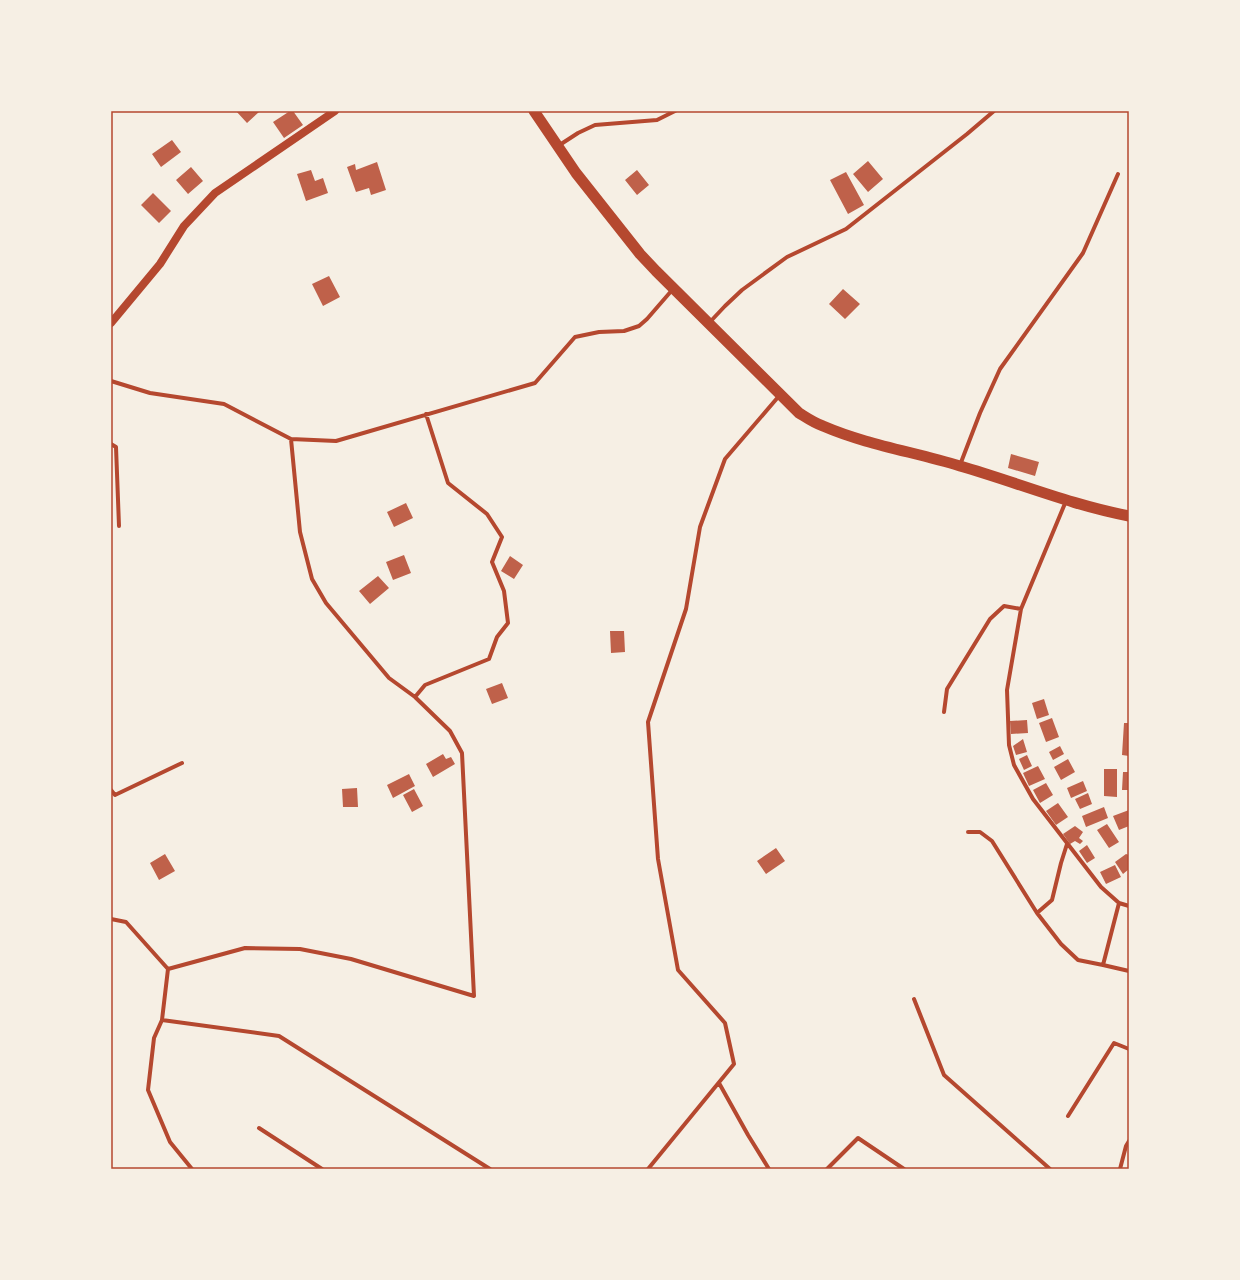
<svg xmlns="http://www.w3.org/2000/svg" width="1240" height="1280" font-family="Roboto,sans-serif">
  <rect width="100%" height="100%" fill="#f6efe4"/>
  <path fill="#bf614a" d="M236,111H258L259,112L247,123Z
    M290,111H293L303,125L284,138L273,122Z
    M172,140L181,152L161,167L152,154Z
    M868,161L883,179L868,192L853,174Z
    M377,162L386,190L371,195L369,188L356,192L347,167L355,164L356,170Z
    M191,167L203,181L188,194L176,180Z
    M311,170L315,181L323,178L328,193L306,201L297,174Z
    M637,170L649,185L637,195L625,180Z
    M846,172L864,205L848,214L830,180Z
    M153,193L171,211L159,223L141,205Z
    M329,276L340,297L323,306L312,284Z
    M843,289L860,304L845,319L829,304Z
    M1011,454L1039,462L1035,476L1008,468Z
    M406,503L413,518L394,527L387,512Z
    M404,555L411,573L393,580L386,562Z
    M510,556L523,565L514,579L501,571Z
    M378,576L389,588L370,604L359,591Z
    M610,631H624L625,652L611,653Z
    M502,683L508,698L492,704L486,689Z
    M1044,699L1049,715L1037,719L1032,703Z
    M1052,718L1059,737L1046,742L1039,723Z
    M1027,720L1028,733L1011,734L1010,721Z
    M1124,723H1129V756L1122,755Z
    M1023,739L1027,752L1016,755L1013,746Z
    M1060,746L1064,754L1053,760L1049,752Z
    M443,754L446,759L451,757L455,764L433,777L426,764Z
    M1027,755L1032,766L1024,770L1019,759Z
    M1068,759L1075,772L1061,780L1054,767Z
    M1038,766L1045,779L1029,786L1023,773Z
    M1104,769H1117V797L1104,796Z
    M1123,772H1129V790H1122Z
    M409,774L415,786L393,798L387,785Z
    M1083,781L1087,791L1071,798L1067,788Z
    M1046,783L1053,795L1040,803L1033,790Z
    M357,788L358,807H343L342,789Z
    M414,789L423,806L412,812L403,795Z
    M1088,793L1092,804L1080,809L1075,799Z
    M1058,803L1068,817L1056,825L1046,811Z
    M1104,807L1108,818L1086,827L1082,816Z
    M1129,810V826L1119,830L1113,816Z
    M1107,824L1119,842L1109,848L1097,830Z
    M1075,826L1083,832L1079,838L1083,841L1080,844L1075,841L1070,844L1063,834Z
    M1087,845L1095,858L1087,863L1079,851Z
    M776,848L785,861L766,874L757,861Z
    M165,854L175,871L159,880L150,863Z
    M1126,854L1129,855V869L1123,874L1115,862Z
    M1115,865L1121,877L1106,884L1100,872Z"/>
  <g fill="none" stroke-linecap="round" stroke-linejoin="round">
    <path stroke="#b5482f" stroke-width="4" d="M558,146L578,133L595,125L657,120L675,111
      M709,323L725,306L742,290L787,257L846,229L967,134L994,111
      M111,381L150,393L224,404L291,439L336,441L535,383L575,337L599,332L624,331L639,326L647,319L673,289
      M111,444L116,447L119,526
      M960,465L980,413L1000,369L1083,253L1118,174
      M1066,501L1021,609L1007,690L1009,745L1014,765L1033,799L1101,887L1119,903L1129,906
      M415,697L425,685L489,659L497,637L508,623L504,591L492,562L502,537L487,514L448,483L426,414
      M944,712L947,689L990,619L1004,606L1021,609
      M111,790L115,795L182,763
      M968,832H980L992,841L1037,913L1061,944L1078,960L1103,965L1119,903
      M1037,913L1052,900L1061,863L1067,844
      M111,919L126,922L168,969L162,1020L154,1038L148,1090L170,1142L192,1169
      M1103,965L1129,971
      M168,969L245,948L300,949L351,959L474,996L462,753L450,731L415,697L389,678L326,603L312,579L300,532L291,439
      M914,999L944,1075L1050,1169
      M162,1020L279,1036L490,1169
      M719,1083L748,1135L769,1169
      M1068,1116L1114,1043L1129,1049
      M259,1128L322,1169
      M648,1169L734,1064L725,1023L678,970L658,859L648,722L686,609L700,527L725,459L779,396
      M827,1169L858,1138L904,1169
      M1120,1169L1126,1146L1129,1141"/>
    <path stroke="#b5482f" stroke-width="8" d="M111,323L160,264L184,226L215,193L335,111"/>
    <path stroke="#b5482f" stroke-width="11" d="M534,111L576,173L640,254L656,271L799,413C807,418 814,423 823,426C867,445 915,452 960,466C1016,482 1071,505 1129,516"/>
  </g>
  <rect width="1240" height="1280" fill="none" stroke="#f6efe4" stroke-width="224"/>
  <rect x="112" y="112" width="1016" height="1056" fill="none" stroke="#b5482f" stroke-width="1.5"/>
</svg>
